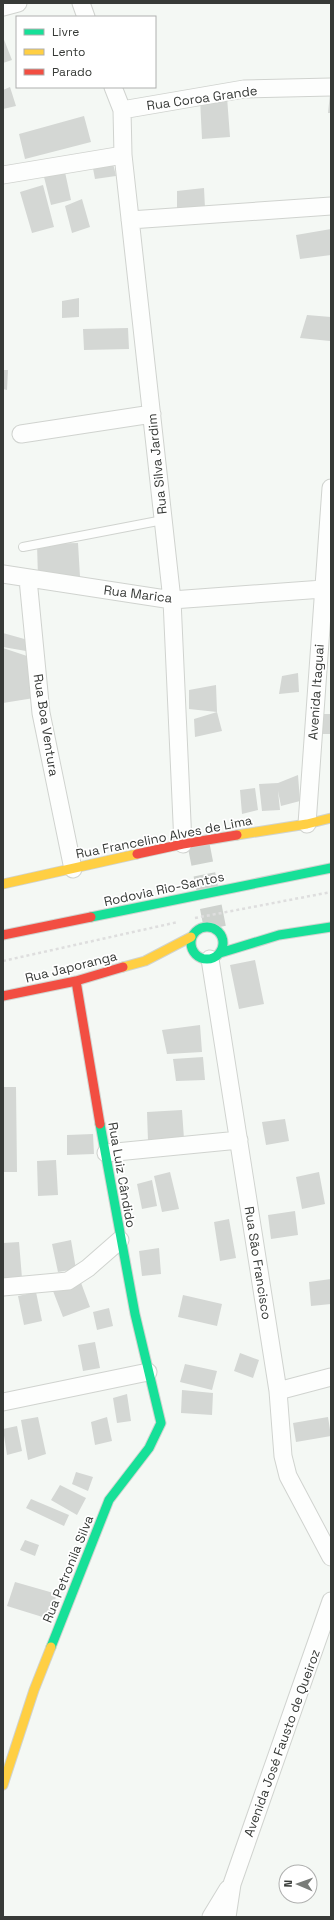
<svg xmlns="http://www.w3.org/2000/svg" width="334" height="1920" font-family="'Space Grotesk',sans-serif">
  <rect width="100%" height="100%" fill="#f4f8f4"/>
  <path fill="#d4d7d4" d="M3,37L12,60L3,63Z
    M10,87L16,106L3,109V90Z
    M330,94L331,113H328Z
    M227,97L230,137L202,139L200,99Z
    M84,116L91,142L25,159L19,134Z
    M112,159L116,176L95,179L92,163Z
    M65,172L71,200L51,205L44,177Z
    M43,185L54,227L32,233L20,192Z
    M204,188L205,208L177,210V191Z
    M82,199L90,227L72,233L65,206Z
    M331,229V255L300,259L296,235Z
    M79,298V317L62,318V301Z
    M307,315L331,317L330,341L300,338Z
    M128,328L129,349L84,350L83,329Z
    M3,370H8L7,390L3,389Z
    M78,543L80,577L38,578L37,544Z
    M3,633L28,640L26,651L3,647Z
    M3,648L27,656L34,698L3,703Z
    M298,673L299,692L279,694L282,676Z
    M216,685L217,712L222,731L195,737L194,719L217,712L189,709V690Z
    M320,714H331V734H320Z
    M298,775L300,801L281,806L278,791L280,810L262,811L259,784L278,783Z
    M255,788L258,810L242,814L240,790Z
    M255,960L264,1004L239,1009L230,965Z
    M200,1025L202,1052L167,1054L162,1030Z
    M203,1057L205,1080L176,1081L173,1059Z
    M3,1087H16L17,1172H3Z
    M182,1110L184,1139L148,1141L147,1112Z
    M285,1119L289,1141L266,1145L262,1122Z
    M93,1134L94,1154L67,1155V1135Z
    M56,1160L58,1195L38,1196L37,1161Z
    M170,1172L179,1209L162,1212L154,1176Z
    M319,1172L325,1204L302,1209L296,1177Z
    M152,1180L157,1206L142,1209L137,1184Z
    M295,1211L298,1235L271,1239L268,1215Z
    M229,1219L236,1258L220,1261L214,1222Z
    M71,1240L76,1269L58,1272L52,1244Z
    M19,1242L22,1278L3,1279V1243Z
    M159,1248L161,1274L142,1276L139,1251Z
    M331,1279V1304L311,1306L309,1282Z
    M80,1280L90,1307L63,1317L53,1291Z
    M36,1292L42,1321L24,1325L18,1296Z
    M183,1295L222,1304L217,1326L178,1317Z
    M109,1308L113,1326L97,1330L93,1312Z
    M95,1342L100,1368L83,1371L78,1345Z
    M240,1353L259,1360L253,1378L234,1371Z
    M185,1364L217,1371L212,1390L180,1382Z
    M182,1390L213,1393L212,1415L181,1413Z
    M127,1394L131,1421L117,1423L113,1398Z
    M38,1417L46,1454L28,1460L21,1420Z
    M107,1417L112,1441L95,1445L91,1422Z
    M328,1417L331,1436L296,1442L293,1423Z
    M17,1426L22,1451L7,1455L3,1429Z
    M76,1472L93,1477L88,1491L72,1484Z
    M60,1485L86,1498L77,1515L51,1500Z
    M31,1499L69,1515L64,1526L26,1508Z
    M25,1540L39,1545L35,1556L20,1550Z
    M15,1582L57,1594L49,1619L7,1606Z"/>
  <g fill="none" stroke-linecap="round" stroke-linejoin="round">
    <path stroke="#ced2ce" stroke-width="22" stroke-dasharray="22 11" stroke-linecap="butt" d="M198,842L215,928"/>
    <defs>
      <path id="lane" d="M23,547L163,520"/>
      <path id="street" d="M81,3L86,17
        M3,7L18,3
        M113,87L122,110L123,155L172,600L183,844
        M122,110L244,89L331,87
        M3,175L123,155
        M130,220L331,206
        M21,434L152,414
        M3,574L172,600L323,589
        M28,579L41,713L73,869
        M307,824L331,488
        M210,959L278,1391L283,1456L288,1476L331,1557
        M106,1153L239,1140
        M3,1287L68,1281L88,1268L120,1240
        M278,1391L331,1377
        M3,1402L148,1372
        M211,1917L228,1889
        M227,1917L232,1884L331,1601"/>
      <path id="fast" d="M91,917L331,868
        M191 943a16 16 0 1 1 32 0a16 16 0 1 1-32 0Z
        M220,953L279,935L331,927
        M51,1647L109,1500L149,1448L161,1423L135,1314L100,1124"/>
      <path id="slow" d="M237,835L307,824L331,818
        M3,884L137,854
        M123,967L145,961L191,937
        M3,1785L34,1690L51,1647"/>
      <path id="jam" d="M137,854L183,844L237,835
        M3,935L91,917
        M76,981L100,1124
        M3,996L76,981L123,967"/>
    </defs>
    <use href="#lane" stroke="#d0d3cf" stroke-width="10"/>
    <use href="#street" stroke="#d0d3cf" stroke-width="19"/>
    <use href="#fast" stroke="#d0d3cf" stroke-width="11"/>
    <use href="#slow" stroke="#d0d3cf" stroke-width="11"/>
    <use href="#jam" stroke="#d0d3cf" stroke-width="11"/>
    <path stroke="#dedede" stroke-width="2.5" stroke-dasharray="3 3" stroke-linecap="butt" d="M195,918L331,892
      M3,961L178,922"/>
    <use href="#lane" stroke="#fdfefd" stroke-width="8"/>
    <use href="#street" stroke="#fdfefd" stroke-width="17"/>
    <use href="#fast" stroke="#16e098" stroke-width="9"/>
    <use href="#slow" stroke="#ffcf43" stroke-width="9"/>
    <use href="#jam" stroke="#f24e42" stroke-width="9"/>
  </g>
  <g text-anchor="middle" dominant-baseline="central" stroke-width="3.5" stroke-linejoin="round" paint-order="stroke">
    <g font-size="13" fill="#373a37" stroke="#fff">
      <text transform="translate(202 98) rotate(-8)">Rua Coroa Grande</text>
      <text transform="translate(157 464) rotate(-96)">Rua Silva Jardim</text>
      <text transform="translate(138 594) rotate(7)">Rua Marica</text>
      <text transform="translate(316 692) rotate(-86)">Avenida Itaguai</text>
      <text transform="translate(46 725) rotate(81)">Rua Boa Ventura</text>
      <text transform="translate(164 837) rotate(-11)">Rua Francelino Alves de Lima</text>
      <text transform="translate(164 889) rotate(-12)">Rodovia Rio-Santos</text>
      <text transform="translate(71 967) rotate(-14)">Rua Japoranga</text>
      <text transform="translate(122 1175) rotate(80)">Rua Luiz Cândido</text>
      <text transform="translate(258 1263) rotate(81)">Rua São Francisco</text>
      <text transform="translate(68 1569) rotate(-68)">Rua Petronila Silva</text>
      <text transform="translate(282 1743) rotate(-70)">Avenida José Fausto de Queiroz</text>
    </g>
  </g>
  <rect width="334" height="1920" fill="none" stroke="#373a37" stroke-width="8"/>
  <rect x="16" y="16" width="140" height="72" fill="#ffffff" stroke="#afb0af"/>
  <rect x="24" y="29" width="20" height="6" fill="#16e098" stroke="#afb0af"/>
  <text x="52" y="36" font-size="12" fill="#373a37">Livre</text>
  <rect x="24" y="49" width="20" height="6" fill="#ffcf43" stroke="#afb0af"/>
  <text x="52" y="56" font-size="12" fill="#373a37">Lento</text>
  <rect x="24" y="69" width="20" height="6" fill="#f24e42" stroke="#afb0af"/>
  <text x="52" y="76" font-size="12" fill="#373a37">Parado</text>
  <g transform="translate(298 1884) rotate(272)"><circle r="19" fill="#ffffff" stroke="#afb0af"/>
  <path d="M0-3L7 15L0 10L-7 15Z" fill="#797c79"/>
  <text y="-6" font-size="11" font-weight="bold" text-anchor="middle" fill="#373a37">N</text>
  </g>
</svg>
